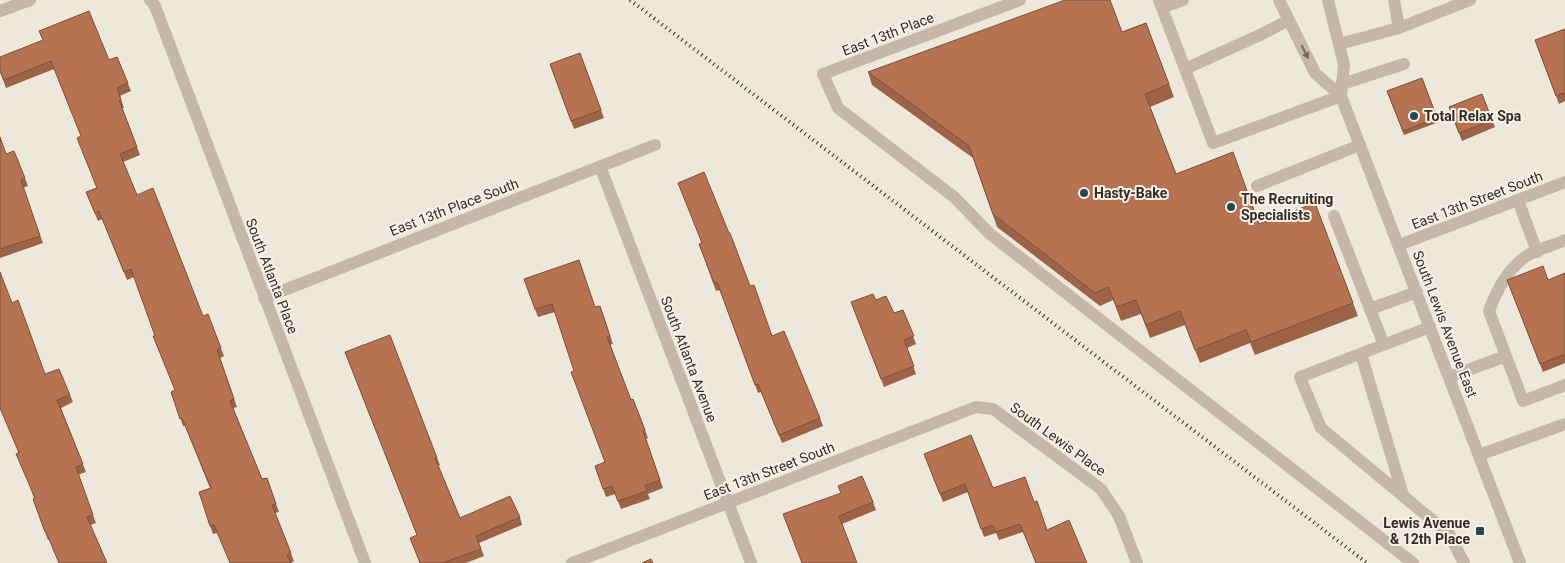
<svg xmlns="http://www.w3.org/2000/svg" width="1565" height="563" font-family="Roboto,sans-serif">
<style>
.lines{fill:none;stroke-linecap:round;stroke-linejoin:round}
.service{stroke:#c5b8a9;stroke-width:12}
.minor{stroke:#c5b8a9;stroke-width:12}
.tertiary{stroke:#c5b8a9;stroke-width:12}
.rail{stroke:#332c28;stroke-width:4;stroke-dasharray:1 4;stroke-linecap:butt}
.wall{fill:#9d6346}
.building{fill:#b67351;stroke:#7f5039}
.oneway{fill:#756b62}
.poi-dot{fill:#23484f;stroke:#f7f1e7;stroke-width:2}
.labels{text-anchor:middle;stroke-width:4;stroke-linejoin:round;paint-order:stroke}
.street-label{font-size:14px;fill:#332c28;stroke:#f7f1e7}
.poi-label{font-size:14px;font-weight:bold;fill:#332c28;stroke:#f7f1e7;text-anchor:start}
</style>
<rect width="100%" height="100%" fill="#eee7db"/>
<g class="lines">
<path class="service" d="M1159 0 1213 143 1341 96
M1394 0 1399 28
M1162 8 1183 0
M1339 44 1399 28 1470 0
M1185 69 1262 34 1289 20
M823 74 838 108 954 197 990 234 1413 563
M1342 84 1404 64
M1257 186 1360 145
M1518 200 1537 252
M1334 216 1384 345
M1565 240C1553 246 1536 249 1525 257 1507 270 1497 290 1489 311L1523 401 1565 385
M1370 309 1417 292
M1430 327 1300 377 1321 428 1449 534 1464 563
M1361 354 1403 495
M1449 377 1506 356
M1479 455 1565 424"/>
<path class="minor" d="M150 0 155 6 365 563
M0 11 30 0
M823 74 1020 0
M600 166 751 563
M264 298 655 145
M572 563 976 407 993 409 1101 489 1119 516 1137 563"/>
<path class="tertiary" d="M1279 0 1315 73 1341 96
M1328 0 1344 65 1341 96 1520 563
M1399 245 1565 182"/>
<path class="rail" d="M630 0 1367 563"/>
</g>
<path class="wall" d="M1146 23 1174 97 1150 107 1176 174 1259 224 1315 203 1358 316 1255 355 1250 343 1200 363 1185 325 1150 338 1141 314 1121 321 1113 300 1100 306 997 227 973 158 872 85 868 72 1122 32Z
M1565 29V101L1559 104 1535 40Z
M580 53 604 118 574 129 550 64Z
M0 57 109 60 117 57 131 91 120 96 124 108H122L140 155 123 162 137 195 203 316 208 314 224 356 220 358 237 407 233 408 262 479 267 478 279 512 275 513 294 561 291 563 217 533 213 534 210 526V488L185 426H183L171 392 175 390 134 277 127 280 102 219 98 221 89 200 86 192 97 188 81 136 54 69 6 88 0 72Z
M1422 78 1439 122 1404 135 1387 91Z
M1482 94 1495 127 1462 141 1449 107Z
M0 137 6 154 25 178 28 186 23 188 43 243 0 258Z
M699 244 750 286 772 336 820 418 823 426 782 443 761 392 758 393 720 290 716 291Z
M1565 273V363L1543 372 1507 280H1548Z
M524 279 595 307 600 306 613 344 610 345 631 400 633 399 648 438 646 439 663 488 648 494 650 499 621 509 615 494 606 497 595 466 605 462 555 312 538 317Z
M876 300 894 313 903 310 916 344 907 348 916 374 884 387 851 302Z
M12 303 45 374 70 395 73 402 61 408 86 472 78 475 96 523 48 540 33 499 34 498 18 453Z
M345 352 437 458 440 465 438 466 460 518 520 517 522 525 479 543 484 556 466 563H420L417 535Z
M927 462 993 488 1034 502 1047 530 1087 563 1023 532 999 540 996 533 984 537 968 492 943 502Z
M873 502 876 510 842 524 783 514Z"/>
<path class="building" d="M1065 0H1110L1122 32 1146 23 1169 84 1145 94 1176 174 1233 152 1259 224 1315 203 1353 303 1251 342 1246 330 1195 350 1180 311 1146 325 1136 300 1117 307 1108 287 1095 293 993 214 969 146 868 72Z
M89 11 109 60 117 57 128 83 117 88 121 100H119L137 147 120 154 137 195 153 188 203 316 208 314 221 348 217 350 234 399 230 401 262 479 267 478 276 504 272 505 291 553 287 555 291 563H230L214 525 210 526 199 492 211 488 182 418 180 419 171 392 175 390 153 336H155L131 269 124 272 99 211 95 213 86 192 97 188 77 138 81 136 51 61 4 80 0 71V57L43 40 39 31Z
M1565 29V97H1564L1563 93 1556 96 1535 40Z
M580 53 601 110 571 121 550 64Z
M1422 78 1437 118 1403 131 1387 91Z
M1482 94 1492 120 1459 133 1449 107Z
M0 137 6 154 14 151 25 178 21 180 40 236 0 249Z
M704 172 729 233H730L750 286 754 285 772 336 784 331 820 418 779 435 758 384 755 385 717 282 714 283 699 244 702 243 678 183Z
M579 260 595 307 600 306 610 336 607 337 631 400 633 399 645 430 643 431 660 480 645 486 647 491 618 501 612 486 603 489 595 466 605 462 571 372 574 371 552 304 535 309 524 279Z
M1543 266 1548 280 1565 273V354L1540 364 1507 280Z
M0 272 12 303 18 300 45 374 59 369 70 395 57 400 83 464 76 467 93 515 87 517 107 563H59L46 532H45L33 499 35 498 16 454 19 453 0 408Z
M873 294 876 300 886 296 894 313 903 310 914 336 904 340 914 366 881 379 851 302Z
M390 335 437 458H435L460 518 510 496 520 517 476 536 481 549 442 563H420L410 538 417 535 345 352Z
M971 435 993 488 1025 477 1034 502 1037 501 1047 530 1069 520 1087 563H1036L1020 524 996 532 993 525 981 529 965 484 940 494 924 454Z
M862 476 873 502 839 516 857 563H802L783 514 841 493 838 486Z
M651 559 653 563H642Z"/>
<defs><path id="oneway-solid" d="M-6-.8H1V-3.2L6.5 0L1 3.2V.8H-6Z" transform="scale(1.25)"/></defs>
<use class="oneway" href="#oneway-solid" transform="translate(1305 52) rotate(64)"/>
<g class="poi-dot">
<circle cx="1414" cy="116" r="5"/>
<circle cx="1084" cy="193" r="5"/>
<circle cx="1231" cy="207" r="5"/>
<rect x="1475" y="526" width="10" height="10" rx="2.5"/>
</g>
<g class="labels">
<g class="street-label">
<text transform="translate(888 34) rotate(-21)" y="5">East 13th Place</text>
<text transform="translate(1477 200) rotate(-21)" y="5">East 13th Street South</text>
<text transform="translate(454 207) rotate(-21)" y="5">East 13th Place South</text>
<text transform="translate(272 276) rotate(69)" y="5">South Atlanta Place</text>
<text transform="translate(1445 324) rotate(69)" y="5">South Lewis Avenue East</text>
<text transform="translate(689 359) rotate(69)" y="5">South Atlanta Avenue</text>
<text transform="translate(1058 439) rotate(36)" y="5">South Lewis Place</text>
<text transform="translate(769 471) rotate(-21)" y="5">East 13th Street South</text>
</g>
<g class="poi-label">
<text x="1424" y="121">Total Relax Spa</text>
<text x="1094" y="198">Hasty-Bake</text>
<text x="1241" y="204">The Recruiting<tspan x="1241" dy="16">Specialists</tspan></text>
<text x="1470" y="528" text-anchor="end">Lewis Avenue<tspan x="1470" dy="16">&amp; 12th Place</tspan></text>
</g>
</g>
</svg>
